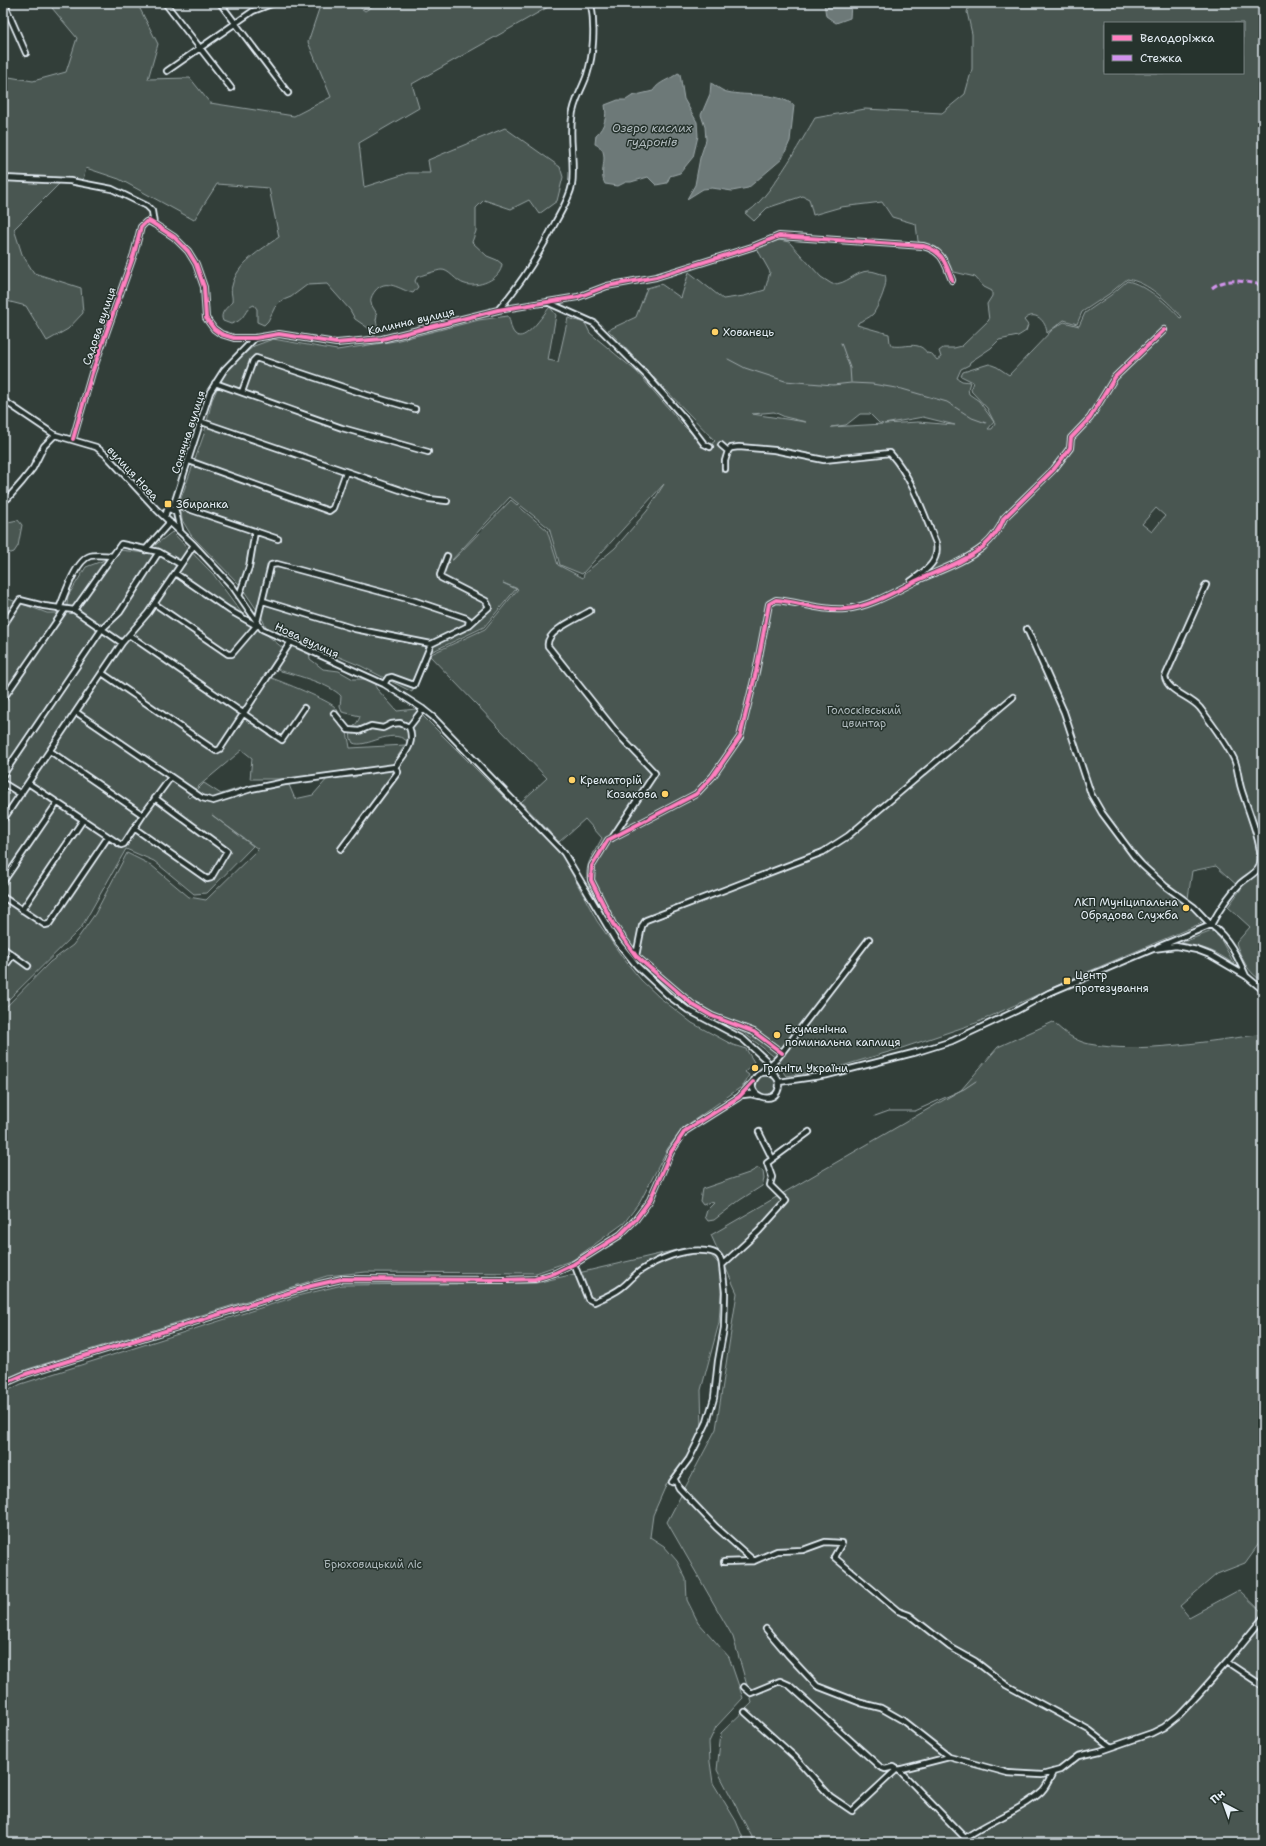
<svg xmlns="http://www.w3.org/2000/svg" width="1266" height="1846" font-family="'Shantell Sans',sans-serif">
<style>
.green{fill:#495651;stroke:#98a4a4;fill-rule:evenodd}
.water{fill:#6d7978;stroke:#9ea9ab}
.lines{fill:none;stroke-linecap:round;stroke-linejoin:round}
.stream{stroke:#9ea9ab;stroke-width:1}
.minor-casing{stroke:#e8f1f8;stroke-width:8}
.minor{stroke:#26332d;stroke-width:4.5}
.quiet{stroke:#d193ec;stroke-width:3;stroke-dasharray:6 3;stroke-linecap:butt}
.cycleway-casing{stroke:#26332d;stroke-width:6}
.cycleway{stroke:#ff80c0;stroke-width:4}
.poi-dot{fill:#ffd166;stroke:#26332d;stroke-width:1.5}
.labels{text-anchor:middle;stroke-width:3;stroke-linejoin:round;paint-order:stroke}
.street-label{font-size:11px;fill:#e8f1f8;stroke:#26332d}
.poi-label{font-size:11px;fill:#e8f1f8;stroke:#26332d;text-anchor:start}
.park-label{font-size:11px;fill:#b0bbbe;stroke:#26332d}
.water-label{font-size:12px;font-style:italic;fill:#b1bbbe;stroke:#26332d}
</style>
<rect width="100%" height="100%" fill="#323e39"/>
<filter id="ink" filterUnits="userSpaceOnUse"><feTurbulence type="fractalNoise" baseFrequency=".025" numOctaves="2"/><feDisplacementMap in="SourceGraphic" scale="8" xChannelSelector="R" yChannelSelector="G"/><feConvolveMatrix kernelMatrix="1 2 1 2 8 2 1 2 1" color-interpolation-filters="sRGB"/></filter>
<g filter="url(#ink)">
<path class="green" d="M53 3H137L158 44 148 79 190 78 210 103 294 116 331 97 308 42 321 3H354L365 11 378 3H550V6L412 84 419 108 359 143 364 187 408 173H430L428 160 505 128 560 167 563 177 557 201 539 214 529 200 511 209 484 200 476 208V231L472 242 487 256 497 260 502 264C501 280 477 288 465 284 456 282 449 269 441 270 438 270 420 276 417 277L415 281 418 287 413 293C400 290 386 277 375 291 372 295 370 299 371 303 372 307 376 311 377 315L376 320 378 328 376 331 371 330 355 319 350 310 327 284 307 285 291 297 281 301 275 307 268 321 264 325 257 322V309L254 305C244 308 246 321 231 324L223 321C219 313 227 308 232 302 233 296 230 292 232 286 237 263 261 250 279 237L269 188 217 184 194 220 119 179 86 168 83 180 61 182 14 229 22 254 34 273 81 288 83 313 68 329 47 341 26 306 3 300V76L33 81 66 72 77 38 52 8Z
M970 3H1263V981C1248 974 1241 957 1236 943L1250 927 1228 907 1241 889 1216 866 1192 871 1187 905 1204 922 1078 976 976 1023 902 1048 832 1069 786 1076 779 1066 781 1064 777 1059 744 1033 689 1008 662 986 638 963 591 892C581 867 591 859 602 838L585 819 559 842 521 802 547 778 429 655 485 629 518 589 503 583 516 589 484 627 429 653 412 692 361 666 266 627 261 616 240 585 191 535 182 520 180 501 204 434 212 400 226 369 254 346 273 339 337 350 395 341 479 320 508 316C511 321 510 329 515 334 525 344 543 314 550 307L556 315 548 360 558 362 568 318 585 323 590 333 637 372 682 424 706 448 715 441 608 330 636 317 647 288 661 284 681 298 689 272 723 299 744 296 765 290 770 272 756 247 775 239 789 242 821 277 832 284C847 285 855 271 869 271 874 271 880 274 885 275 889 283 878 307 873 314 869 318 864 320 859 322L857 325 889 334 890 343 892 346C905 348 919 340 927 353L932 354 937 360 941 357 939 351 943 348H954L962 346 989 320 987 304 992 296V291L984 287 975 277 950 271C941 257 931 251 918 241L916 224 892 217 882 202 841 207 813 215 809 199 803 196 767 208 754 221 745 213C765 206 803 138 815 118L865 109 942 113 965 94 972 69V34L967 12ZM1105 23H1243V73H1105ZM1127 279C1148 282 1168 302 1182 317L1180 318C1169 305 1145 284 1127 281L1111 295 1085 313 1079 326 1064 322 1053 329 1009 375 997 367 989 364 963 372 961 376 973 382 971 388 972 392 987 408 995 424 992 429H988L994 422 979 401 969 394 968 389 970 382 962 381 957 378 961 369 969 365 970 362 991 348 999 340 1018 336 1026 331 1028 325 1024 320C1035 309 1046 321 1047 333L1064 320 1077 324 1082 312 1109 294ZM774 412 785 417 806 422 752 414ZM860 414H870L879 423 883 424 831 427 846 425ZM923 417 955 425 918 422 884 424ZM664 484 647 511 615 548 584 574 583 578 558 565 547 530 511 500 453 560H452L510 497 549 528 560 565 582 574ZM1156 508 1165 516 1152 532 1142 524Z
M18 520 22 525 18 546 14 552 11 553 3 551V523Z
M172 532 213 574 244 616 284 649 269 677C280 681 331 701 336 708 344 720 348 734 350 748L405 745 396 759 408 744 407 741C390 727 367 749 353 743 345 729 358 726 360 716L342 712 340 707 341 696C330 684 296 675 281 671L278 669 279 663 289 647 294 646 309 652 310 659 323 669 339 671 353 679H369L376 683V688L397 711 416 709 562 855 597 921 623 958 641 980 659 997 692 1023 733 1045 746 1049 754 1062 745 1072 749 1075 744 1085 683 1128 668 1148 640 1202 624 1223 573 1260 536 1273 366 1272 327 1276 28 1369 3 1380V1010L50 962 73 945 95 914 127 853 151 865 189 897 206 900 258 849 212 815 253 846 207 893 194 894 154 861 126 849 81 928 3 1005V597L47 613H66L68 596 86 567 102 561 120 550 145 553ZM242 750 252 758 250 779H299L360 770 356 777 328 778 313 795 295 799 289 785 240 788 221 794 204 783 189 798 187 796Z
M1212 931 1220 938 1235 965C1216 951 1204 947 1181 943Z
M1053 1022C1063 1032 1075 1041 1089 1044 1140 1054 1206 1041 1258 1035L1263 1037V1538L1245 1563 1217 1574 1180 1606 1189 1617 1239 1590 1263 1613V1843H753L752 1837 717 1770 721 1733 752 1703 733 1637 667 1522 716 1429 737 1293 711 1235 961 1090 998 1047Z
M761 1073 773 1074 779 1085 773 1096 757 1094 753 1082Z
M758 1168 763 1171 764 1179 762 1186 740 1200 714 1220 708 1221 705 1217 707 1210 714 1203 710 1202 703 1205 700 1201 702 1189 749 1173Z
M689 1247 707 1251 720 1265 722 1279 719 1323 701 1390 702 1431 697 1443 679 1471 667 1483 653 1515 650 1537 664 1546 677 1561 686 1579 687 1600 698 1622 729 1657 743 1698 716 1727 709 1742 710 1762 713 1783 736 1821 745 1843H3V1393L21 1384 301 1295 342 1285 536 1283Z"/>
<path class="water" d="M824 3H841L842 7 851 5 850 18 836 23 826 16Z
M678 73 680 74 684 99 697 122 698 136 693 157 680 173 670 176 667 183 656 185 648 177 631 182H626L618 186 605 184C597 170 613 152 595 144L596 135C605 127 607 116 605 105L618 100H626L632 96 653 91C659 81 670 80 678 73Z
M711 83C716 86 722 91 727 92 749 97 773 91 794 105L790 141 782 159 748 188 732 191 712 188 703 189 687 199 695 185 700 158 706 140 705 127 701 115 710 94Z"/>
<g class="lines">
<path class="stream" d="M841 343 850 368 851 382
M728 359 745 368 785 381 833 385 851 383 872 384 902 389 947 402 972 418 986 423
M875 1116 889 1111H915L964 1089 976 1081"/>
<defs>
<path id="minor" d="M4 3 26 53
M165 3 231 88
M220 3 288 93
M167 71 253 11 274 3
M3 178 70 181 112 189 147 206 152 211 154 224
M547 302 594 323 647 376 685 419 704 444 710 447
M498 310C522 283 540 253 556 221 562 210 570 197 572 185 575 163 569 140 572 118 573 102 582 90 587 75 594 53 595 26 591 3
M215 383 342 428 428 452
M242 392 253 361 256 358 367 395 415 409
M3 400 55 435 96 447 106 455 157 510 194 545 233 587 262 629 384 684 423 709 433 717 564 853 615 939 637 966 670 997 688 1010 743 1039 766 1060 776 1077
M202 422 412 494 429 499 447 501
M73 439 92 373 134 254 141 227 146 222 149 221 154 224 174 237 188 251 196 264 204 287 206 318 214 329 221 334 234 338H255L279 334 336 343 382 339 498 310 578 297 607 286 656 277 752 247 779 236 923 246C943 251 945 263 952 280
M721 445 728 451
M189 461 329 511 333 508 346 472
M725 469V461L728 451 731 448 739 447 774 450 824 460 890 453C913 479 923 512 936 543 940 562 925 571 911 581
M3 501 8 498 22 482 33 468 44 446 55 435
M174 504 278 539
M165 517 167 510 170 509 175 512
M180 530 174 504 210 392 224 370 255 338
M145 550 170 522
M175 573 229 610 257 626
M239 596 249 567 255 531
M263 601 355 629 431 644
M155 604 228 654H232L256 626 271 565 277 564 415 601 466 618 469 620 468 626
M59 609C64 596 76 560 90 556 96 554 106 556 112 556
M74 610 121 544 159 552 180 564
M590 611C579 618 545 631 548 646L618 734 655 773 612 838
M3 626 20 600 44 606 74 610 122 643
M1027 629 1064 712 1091 794 1102 813 1134 856 1142 865 1165 886 1194 907 1211 925C1219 910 1227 897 1239 885 1244 879 1256 874 1259 867 1266 850 1246 806 1241 788 1238 778 1238 768 1234 759 1225 741 1212 724 1200 708 1190 696 1168 692 1165 677L1206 585
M129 635 282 740 304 708
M102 673 216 751 220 749 290 643
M384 684 388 678 392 677 414 685 431 644 468 626 489 607 486 601 441 578 440 575 447 556
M3 699 65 609
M76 712 202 798 213 801 251 789 285 782 395 767
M334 713 348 730 359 731 371 726 383 728 391 724 400 723 409 727
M50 751 143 815 171 777
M3 775 102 629 120 612 159 552
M3 783 21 794
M28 783 121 845 124 844 143 815
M3 820 122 643 148 613 194 545
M134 828 207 879 211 878 227 851 155 798
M341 849 398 772 395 767C404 754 416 744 409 727L423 709
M3 882 57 803
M3 897 45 925 49 924 108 837
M22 910 83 820
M1158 947 1211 925C1229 938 1237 956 1246 976
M3 948 28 966
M636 956 642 926 646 920 823 852 848 836 1013 697
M3 969 13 955
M782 1053 754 1032 712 1016 693 1005 636 956 613 924 591 880 592 866 608 840 696 794 713 776 740 737 756 672 769 604 776 600C799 602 821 611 845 609 870 607 896 591 918 580 940 570 964 562 983 547 992 539 1000 529 1004 518L1054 469 1070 448 1071 438 1090 418 1115 377 1164 330
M761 1073C769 1071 779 1075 779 1085 778 1109 740 1095 757 1076L777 1059 869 939
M779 1082 827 1075 917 1052 952 1041 1016 1011 1049 993 1153 949 1176 946 1197 950 1210 955 1246 976 1263 990
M743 1095 751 1094 759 1096
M759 1132 772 1158
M574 1264 588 1299 594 1302C603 1298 613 1294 621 1288 628 1283 633 1276 640 1271 658 1259 684 1248 706 1251 716 1252 721 1255 722 1265
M3 1384 26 1374 311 1286 342 1279 503 1280 535 1279 555 1273 574 1264 620 1235 636 1219 650 1200 671 1152 685 1131 739 1097 753 1082
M675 1480 679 1488 716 1527 754 1561
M672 1482 689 1459 697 1443 707 1422 714 1398 718 1361 724 1328 725 1292 722 1265 759 1231 786 1201 770 1185 772 1177 767 1163 809 1132
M724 1562 754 1561 777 1551 803 1550 825 1542 842 1543 834 1557 898 1611 909 1615 950 1647 975 1661 1006 1685 1089 1730 1111 1747
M766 1629 788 1655 817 1686 861 1703 881 1708 902 1720 949 1757 1008 1773 1042 1775 1060 1770 1078 1756 1100 1751 1152 1733 1164 1727 1179 1715 1197 1696 1227 1662 1263 1618
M1227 1662 1263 1686
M744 1687 751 1693 780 1681 789 1685 880 1767 885 1769 894 1767 901 1772 965 1838C989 1821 1021 1811 1042 1791 1047 1786 1050 1778 1053 1772
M745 1712 795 1757 830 1796 852 1811 897 1769
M898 1770 949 1757
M965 1838 968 1843"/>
</defs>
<use href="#minor" class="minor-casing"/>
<use href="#minor" class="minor"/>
<path class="quiet" d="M1212 288C1227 276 1245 282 1263 285"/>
<defs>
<path id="cycleway" d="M73 439 92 373 134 254 141 227 146 222 149 221 154 224 174 237 188 251 196 264 204 287 206 318 214 329 221 334 234 338H255L279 334 336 343 382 339 498 310 578 297 607 286 656 277 752 247 779 236 923 246C943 251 945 263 952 280
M782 1053 754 1032 712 1016 693 1005 636 956 613 924 591 880 592 866 608 840 696 794 713 776 740 737 756 672 769 604 776 600C799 602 821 611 845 609 870 607 896 591 918 580 940 570 964 562 983 547 992 539 1000 529 1004 518L1054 469 1070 448 1071 438 1090 418 1115 377 1164 330
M3 1384 26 1374 311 1286 342 1279 503 1280 535 1279 555 1273 574 1264 620 1235 636 1219 650 1200 671 1152 685 1131 739 1097 753 1082"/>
</defs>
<use href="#cycleway" class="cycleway-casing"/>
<use href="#cycleway" class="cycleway"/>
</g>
</g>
<g class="poi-dot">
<circle cx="715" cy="332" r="4"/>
<rect x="164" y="500" width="8" height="8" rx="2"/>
<circle cx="572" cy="780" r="4"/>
<circle cx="665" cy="794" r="4"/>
<circle cx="1186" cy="908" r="4"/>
<rect x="1063" y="977" width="8" height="8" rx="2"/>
<circle cx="777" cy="1035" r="4"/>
<circle cx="755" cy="1068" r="4"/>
</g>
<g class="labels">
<g class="street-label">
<text transform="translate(411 321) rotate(-13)" y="4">Калинна вулиця</text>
<text transform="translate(99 326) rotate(-71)" y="4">Садова вулиця</text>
<text transform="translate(188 432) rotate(-72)" y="4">Сонячна вулиця</text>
<text transform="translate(133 473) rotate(47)" y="4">вулиця Нова</text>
<text transform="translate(307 640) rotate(25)" y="4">Нова вулиця</text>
</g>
<g class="poi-label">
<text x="723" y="336">Хованець</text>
<text x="176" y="508">Збиранка</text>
<text x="580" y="784">Крематорій</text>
<text x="657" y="798" text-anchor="end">Козакова</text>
<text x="1178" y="906" text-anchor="end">ЛКП Муніципальна<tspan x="1178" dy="13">Обрядова Служба</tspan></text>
<text x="1075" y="979">Центр<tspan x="1075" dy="13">протезування</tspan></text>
<text x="785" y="1033">Екуменічна<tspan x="785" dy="13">поминальна каплиця</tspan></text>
<text x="763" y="1072">Граніти України</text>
</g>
<g class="park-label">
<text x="864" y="714">Голосківський<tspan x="864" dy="13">цвинтар</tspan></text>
<text x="373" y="1568">Брюховицький ліс</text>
</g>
<g class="water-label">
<text x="652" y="132">Озеро кислих<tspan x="652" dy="14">гудронів</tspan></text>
</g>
</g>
<rect width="1266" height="1846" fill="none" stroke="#26332d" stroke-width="16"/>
<rect x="8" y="8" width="1250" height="1830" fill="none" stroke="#e8f1f8" stroke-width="1.5" filter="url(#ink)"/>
<rect x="1104" y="22" width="140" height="52" fill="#26332d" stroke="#747f7e"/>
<rect x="1112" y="35" width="20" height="6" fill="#ff80c0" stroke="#747f7e"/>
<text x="1140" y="42" font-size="12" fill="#e8f1f8">Велодоріжка</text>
<rect x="1112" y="55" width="20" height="6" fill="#d193ec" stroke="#747f7e"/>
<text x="1140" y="62" font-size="12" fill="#e8f1f8">Стежка</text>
<g transform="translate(1224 1804) rotate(319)" stroke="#26332d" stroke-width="3" paint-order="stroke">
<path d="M0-3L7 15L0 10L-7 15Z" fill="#e8f1f8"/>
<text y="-6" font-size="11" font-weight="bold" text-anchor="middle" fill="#e8f1f8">Пн</text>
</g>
</svg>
